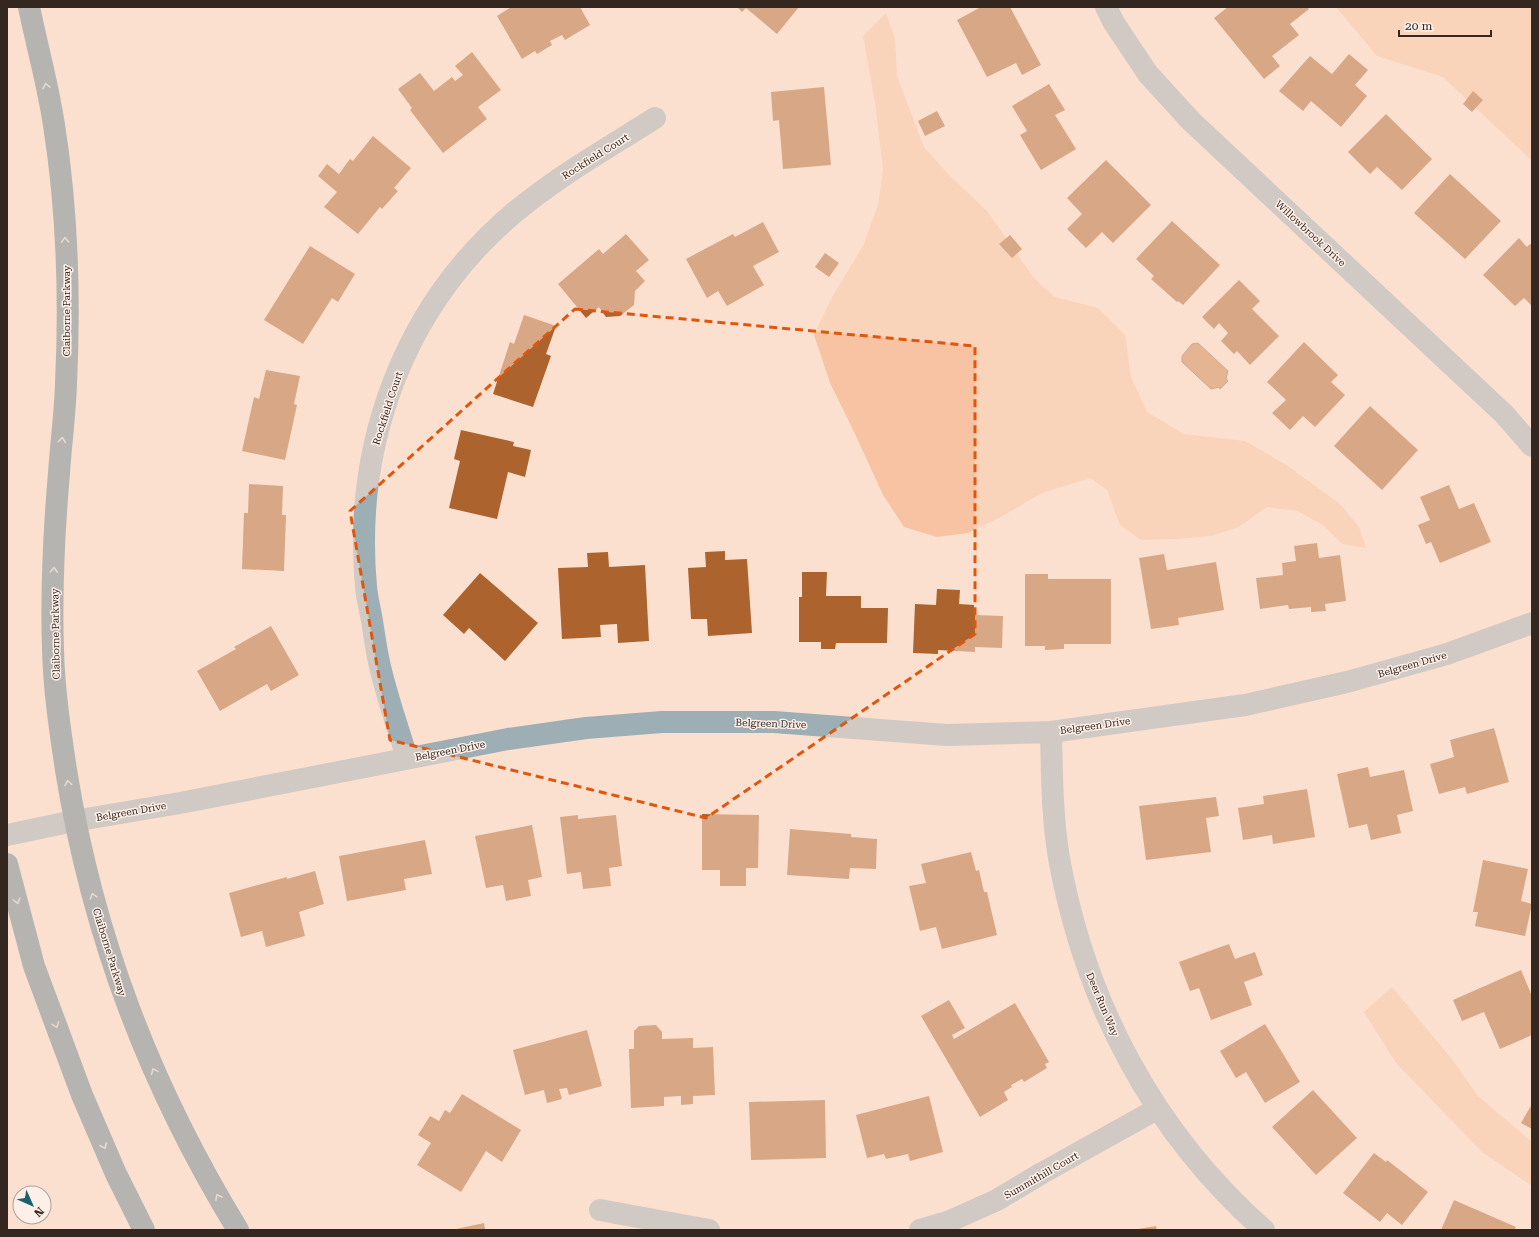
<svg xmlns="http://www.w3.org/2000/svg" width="1539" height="1237" font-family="'Roboto Serif',serif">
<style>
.green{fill:#f8c3a2}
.water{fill:#cb7f4b;stroke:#9d653e}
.building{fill:#ac632d}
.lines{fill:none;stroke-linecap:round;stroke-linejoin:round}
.minor{stroke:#9daeb4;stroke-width:22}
.major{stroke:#5f7f89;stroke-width:22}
.oneway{stroke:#cececc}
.marked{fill:none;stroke:#df560d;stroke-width:3;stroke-dasharray:8 5;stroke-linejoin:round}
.labels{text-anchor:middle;stroke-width:3;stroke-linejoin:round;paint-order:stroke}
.street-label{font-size:10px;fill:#33271f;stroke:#fef0e8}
</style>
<rect width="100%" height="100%" fill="#fbe0d0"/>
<path class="green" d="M1336 7H1532V161L1443 77 1377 56Z
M886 13 895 39 897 76 924 147 950 176 987 211 1034 278 1055 297 1098 308 1125 335 1131 377 1147 412 1184 434 1245 441 1285 464 1340 504 1359 527 1366 548 1342 544 1323 525 1297 511 1267 507 1239 527 1211 536 1178 539 1141 540 1120 525 1107 490 1090 478 1042 493 1001 517 968 533 937 537 904 527 883 495 856 436 830 383 814 335 831 299 863 246 878 205 883 170 875 102 863 36Z
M1392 987 1451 1058 1478 1096 1532 1142V1186L1482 1152 1396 1063 1364 1012Z"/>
<path class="water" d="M1198 343 1228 371 1226 379 1228 381 1220 389 1219 387 1211 389 1182 362V356L1192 344Z"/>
<path class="building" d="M511 7H580L590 25 565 40 562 35 550 41 552 45 537 54 535 51 522 59 497 16Z
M737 7H799L777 34 746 8 742 12Z
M981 7H1010L1041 65 1022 75 1016 63 987 77 957 20Z
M1228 7H1307L1309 9 1290 24 1299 35 1272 56 1280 66 1264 79 1214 18Z
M472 52 501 90 478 107 487 119 443 153 410 110 412 108 398 89 420 73 434 91 452 77 455 81 463 75 455 66Z
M1349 54 1368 70 1355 85 1367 96 1341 127 1311 101 1303 111 1279 91 1310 56 1332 74Z
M1049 84 1065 110 1055 115 1076 149 1041 170 1020 135 1027 131 1012 106Z
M824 87 831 165 783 169 779 120 773 121 771 92Z
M1473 91 1483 100 1472 112 1463 104Z
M937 111 945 126 925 136 918 121Z
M1386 114 1432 159 1402 190 1377 167 1370 174 1348 152Z
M373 136 411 168 394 188 398 191 382 209 380 207 358 234 324 207 337 192 318 176 327 164 339 174 350 159 353 161Z
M1106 160 1151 205 1113 243 1102 232 1086 248 1067 229 1082 214 1067 198Z
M1450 174 1501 221 1465 259 1414 213Z
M1172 221 1220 265 1183 305 1178 301 1177 302 1151 279 1154 276 1136 259Z
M763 222 779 252 753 266 764 285 727 306 718 291 707 298 686 259 733 234 735 237Z
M626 234 649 260 636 271 645 281 635 291 634 305 620 316 606 317 599 307 586 318 558 284 599 249 603 254Z
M1010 235 1022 249 1012 258 999 244Z
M1519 238 1527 247 1530 244 1532 246V306L1524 298 1515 306 1483 275Z
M310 246 355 274 338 302 332 298 303 344 264 320Z
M825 253 839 263 829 277 815 267Z
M1239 280 1260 301 1252 309 1279 336 1250 365 1237 351 1234 354 1221 341 1228 333 1219 323 1214 329 1202 317Z
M524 315 556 326 546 354 551 356 533 407 493 394 510 342 514 344Z
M1304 342 1338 375 1331 382 1345 395 1315 427 1303 416 1290 430 1272 413 1286 400 1267 382Z
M266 370 300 376 294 404 297 405 285 460 242 451 254 397 259 399Z
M1370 406 1418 450 1382 490 1334 446Z
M461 430 514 442 513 446 531 450 525 477 508 472 497 519 449 508 460 461 454 459Z
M249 484 283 486 282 515H286L284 571 242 569 244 513H248Z
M1449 485 1459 509 1474 503 1491 542 1440 563 1431 542 1426 544 1418 525 1430 520 1420 497Z
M1317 543 1319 558 1340 555 1346 601 1325 604 1326 611 1311 612V607L1289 609 1288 605 1260 609 1256 578 1283 575 1282 563 1296 561 1294 546Z
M725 551V560L747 559 752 633 708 636 707 619H691L688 568 706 567 705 552Z
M608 552 609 567 645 565 649 641 618 643 617 624 600 625 601 637 562 639 558 568 588 567 587 553Z
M1164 554 1167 570 1216 562 1224 610 1178 618 1179 625 1151 629 1139 558Z
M802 572H827L826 596H861V608H888L887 643H836L835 649H821V642H799V597H802Z
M480 573 538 623 505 661 469 628 464 634 443 615Z
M1025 574H1048V579H1111V644H1064V649L1045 650V646H1025Z
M937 589 960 590 959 604 974 605V615L1003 616 1002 648 975 647V652L938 650V654L913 653 915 604 936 605Z
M271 626 299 675 271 691 267 684 220 711 197 671 236 649 234 647Z
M1494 728 1509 782 1467 794 1465 787 1439 794 1430 764 1454 757 1450 740Z
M1368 767 1370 777 1404 770 1413 811 1397 815 1401 833 1371 840 1367 824 1349 828 1337 774Z
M1307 789 1315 837 1273 844 1272 835 1243 840 1238 808 1264 804 1263 796Z
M1216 797 1219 816 1206 818 1211 852 1146 860 1139 806Z
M702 814 759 815 758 868H746V886H720V870H702Z
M578 815V819L616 815 622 866 609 868 611 886 583 889 581 872 567 874 560 817Z
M532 825 542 877 528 880 531 896 506 901 503 885 486 888 475 836Z
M790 829 851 834V837L877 839 876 869 850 868 849 879 787 875Z
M425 840 432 874 404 879 406 890 347 901 339 856Z
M971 852 976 871 979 870 984 892H987L997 935 942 949 936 927 920 931 909 886 926 883 921 864Z
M1483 860 1528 869 1521 901 1532 904 1525 936 1475 926 1478 912H1473Z
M315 871 324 904 299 912 305 936 266 947 262 931 241 937 229 893 287 877V879Z
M1229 944 1235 959 1255 952 1263 975 1244 982 1252 1005 1211 1020 1199 988 1190 991 1179 962Z
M1521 970 1532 996V1035L1500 1049 1484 1012 1462 1021 1453 1000Z
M949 1000 965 1028 952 1035 954 1039 1015 1003 1049 1062 1045 1064 1047 1068 1024 1082 1022 1079 1011 1085 1012 1087 1004 1092 1008 1100 980 1117 921 1016Z
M1265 1024 1300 1082 1265 1103 1246 1072 1236 1078 1220 1051Z
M656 1025 662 1032V1039L693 1038V1048L713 1047 715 1095 693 1096V1104L681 1105V1096L664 1097V1106L631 1108 629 1049H634V1031L639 1026Z
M587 1030 602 1086 569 1095 567 1088 559 1089 562 1099 547 1103 544 1090 525 1095 513 1050Z
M1313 1090 1357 1138 1316 1175 1272 1127Z
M462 1094 521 1130 502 1162 486 1151 461 1192 417 1165 431 1143 418 1135 430 1116 439 1121 445 1110 450 1113Z
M929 1096 943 1152 910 1161 908 1154 886 1159 884 1154 867 1158 856 1115Z
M825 1100 826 1158 751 1160 749 1102Z
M1532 1104V1129L1521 1123Z
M1374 1153 1386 1162 1387 1160 1428 1192 1402 1225 1387 1213 1380 1222 1343 1193Z
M1454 1200 1516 1227 1514 1230H1441Z
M484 1223 485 1230H456V1229Z
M1156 1226 1157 1230H1139L1138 1229Z"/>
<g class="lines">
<path class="minor" d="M1106 7 1114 23 1148 74 1191 121 1504 414 1532 446
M1051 732C1052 774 1052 817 1059 858 1085 1003 1154 1133 1264 1230
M407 758C398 727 386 695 379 662 376 649 374 634 372 621 370 609 367 598 366 587 353 444 404 305 515 212 558 176 608 148 655 118
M7 835 74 821 180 803 508 739 586 728 662 722H774L947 735 1051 732 1245 705 1347 682 1447 654 1532 623
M600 1210 709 1230
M920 1230 950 1221 997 1200 1042 1173 1157 1109"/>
<path class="major" d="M29 7C37 46 48 85 54 125 67 208 70 300 66 384 65 414 61 443 59 473 54 531 51 591 53 650 54 690 60 730 66 770 93 937 150 1086 238 1230
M7 864 34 966 82 1095 116 1174 144 1230"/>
</g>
<defs><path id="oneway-chevron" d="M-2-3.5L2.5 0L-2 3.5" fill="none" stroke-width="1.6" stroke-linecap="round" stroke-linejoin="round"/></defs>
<g class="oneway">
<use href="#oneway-chevron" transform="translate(46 86) rotate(-102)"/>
<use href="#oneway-chevron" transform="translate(65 240) rotate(-92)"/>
<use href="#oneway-chevron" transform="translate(62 440) rotate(-85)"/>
<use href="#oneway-chevron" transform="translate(54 570) rotate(-87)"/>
<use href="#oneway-chevron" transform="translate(68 783) rotate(-99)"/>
<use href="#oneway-chevron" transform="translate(93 896) rotate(-106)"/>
<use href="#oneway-chevron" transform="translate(17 901) rotate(75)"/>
<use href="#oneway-chevron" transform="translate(56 1025) rotate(70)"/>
<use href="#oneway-chevron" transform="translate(154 1071) rotate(-114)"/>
<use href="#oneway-chevron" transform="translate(104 1146) rotate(67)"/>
<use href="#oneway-chevron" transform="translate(218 1197) rotate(-119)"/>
</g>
<path d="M0 0H1539V1237H0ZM575 309 975 346V634L706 818 390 740 350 511Z" fill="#fbe0d0" fill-opacity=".55" fill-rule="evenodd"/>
<path class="marked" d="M575 309 975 346V634L706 818 390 740 350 511Z"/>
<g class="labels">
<g class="street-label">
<text transform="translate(595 156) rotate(-32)" y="4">Rockfield Court</text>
<text transform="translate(1311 233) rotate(43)" y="4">Willowbrook Drive</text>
<text transform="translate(66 311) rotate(-90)" y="4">Claiborne Parkway</text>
<text transform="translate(387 408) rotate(-72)" y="4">Rockfield Court</text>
<text transform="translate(55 634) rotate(-91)" y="4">Claiborne Parkway</text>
<text transform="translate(1412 664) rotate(-16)" y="4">Belgreen Drive</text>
<text transform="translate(771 723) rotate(2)" y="4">Belgreen Drive</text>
<text transform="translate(1095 725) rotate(-8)" y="4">Belgreen Drive</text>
<text transform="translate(450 750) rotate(-11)" y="4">Belgreen Drive</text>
<text transform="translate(131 811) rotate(-10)" y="4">Belgreen Drive</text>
<text transform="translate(110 952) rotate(73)" y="4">Claiborne Parkway</text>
<text transform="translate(1103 1004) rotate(67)" y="4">Deer Run Way</text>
<text transform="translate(1041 1175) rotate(-30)" y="4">Summithill Court</text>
</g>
</g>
<rect width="1539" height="1237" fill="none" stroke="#33271f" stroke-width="16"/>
<g transform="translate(32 1205) rotate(135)"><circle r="19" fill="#fef0e8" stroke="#ada098"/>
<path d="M0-3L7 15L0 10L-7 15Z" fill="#1c6172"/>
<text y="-6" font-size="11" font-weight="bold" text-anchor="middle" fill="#33271f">N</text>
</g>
<path d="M1399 30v6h92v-6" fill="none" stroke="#33271f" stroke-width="2"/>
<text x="1405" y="30" font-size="12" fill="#33271f" stroke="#fef0e8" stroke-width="3" paint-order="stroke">20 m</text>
</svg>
